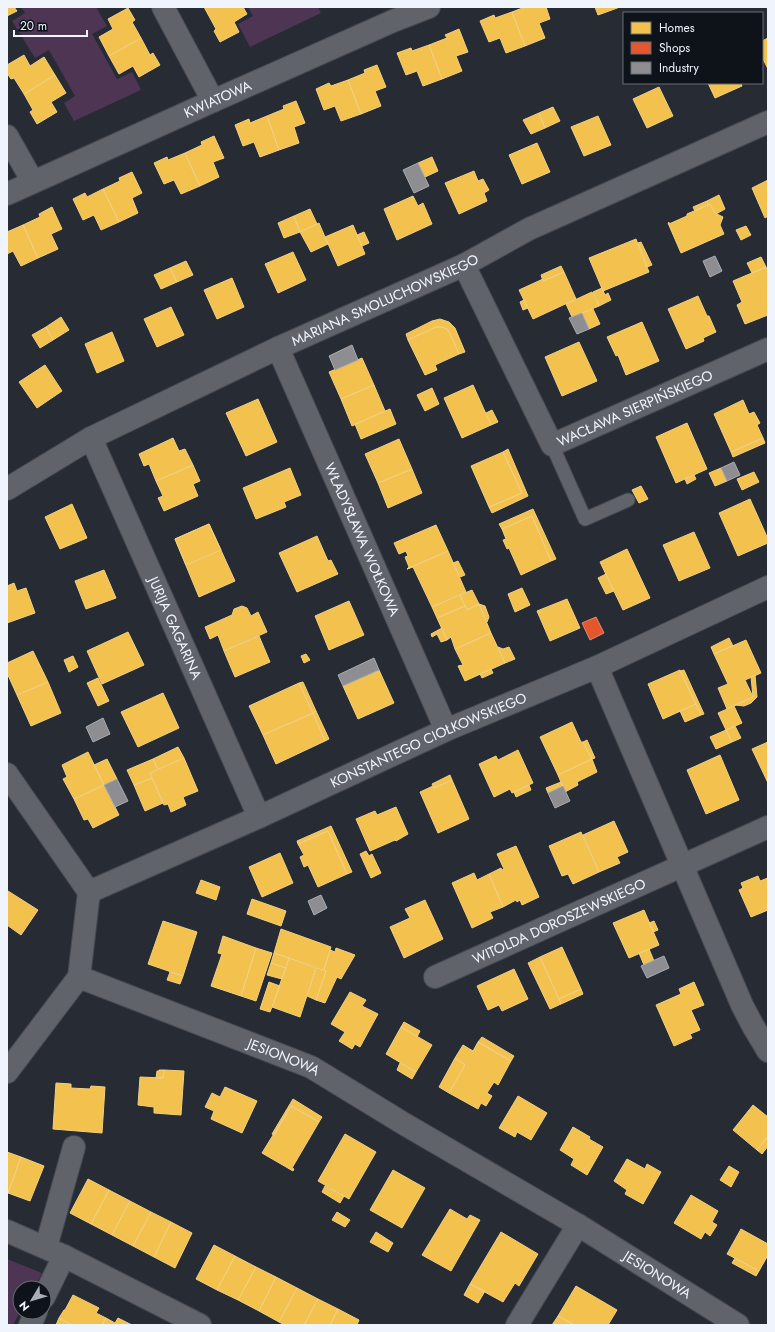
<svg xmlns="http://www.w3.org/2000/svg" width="775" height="1332" font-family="Jost,sans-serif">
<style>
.green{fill:#4d3553}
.homes{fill:#f2c14e;stroke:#f1d082}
.shops{fill:#e4572e;stroke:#e7866c}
.industry{fill:#8d8d92;stroke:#aaacb2}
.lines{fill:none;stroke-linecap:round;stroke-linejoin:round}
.lane-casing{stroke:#454950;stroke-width:15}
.street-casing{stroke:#454950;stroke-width:24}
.lane{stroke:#60636a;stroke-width:13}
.street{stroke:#60636a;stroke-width:22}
.labels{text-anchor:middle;stroke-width:4;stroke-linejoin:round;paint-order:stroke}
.street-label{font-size:14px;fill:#eff4fd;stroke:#0e1219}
</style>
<rect width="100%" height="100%" fill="#262b34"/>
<path class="green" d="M21 7H96L107 26 92 34 117 79 132 72 141 90 74 121 64 103 75 96 49 50 35 58 12 21 25 13Z
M248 7H318L321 13 250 47 238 24 253 16Z
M7 1259 42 1273 34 1288H20V1312L13 1325H7Z"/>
<path class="homes" d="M7 7H14L17 11 7 16Z
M204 7H243L247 14 234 22 239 32 220 42 214 31 216 29Z
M525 7H546L550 19 539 23 545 38 525 46 512 12Z
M595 7H620L598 15Z
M128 8 135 20 132 22 141 38 109 56 99 37 113 29 108 19Z
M512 12 525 46 506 53 500 38 489 42 480 21 494 15 495 18Z
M459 29 468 52 456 56 462 71 442 79 429 45 447 38 445 35Z
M141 38 150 55 153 53 160 65 139 77 133 66 119 74 109 56Z
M768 38V69L762 57V41Z
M429 45 442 79 423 86 417 71 406 75 397 53 411 48 412 51Z
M24 55 30 66 44 57 55 75 24 94 14 78 11 79 7 73V65Z
M377 65 386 87 375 91 381 106 361 114 348 80 365 73 364 70Z
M55 75 66 93 51 102 57 112 37 124 30 112 33 110 24 94Z
M348 80 361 114 341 121 335 106 324 110 316 89 329 83 331 86Z
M708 83H741L742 86 715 98Z
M659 87 673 116 647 128 633 99Z
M296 101 305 123 294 127 299 143 279 150 267 116 284 109 283 106Z
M553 107 560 121 545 128 539 113Z
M539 113 545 128 531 134 523 120Z
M267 116 279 150 260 157 254 142 243 146 235 125 249 119 250 123Z
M598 116 611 145 584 156 571 127Z
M214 136 224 158 213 162 219 177 200 186 185 153 202 145 201 142Z
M537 143 550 172 522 184 509 155Z
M185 153 200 186 181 194 174 180 164 184 154 163 167 157 168 160Z
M432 157 438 171 425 177 418 163Z
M474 171 478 181 483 179 489 190 484 193 487 201 459 214 445 183Z
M132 172 142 193 132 198 138 213 119 222 103 189 120 181 119 178Z
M768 180V216L765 218 752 188Z
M103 189 119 222 101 230 94 215 83 220 73 199 85 193 87 197Z
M719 195 725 209 716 214 715 213 710 204 708 205 707 201Z
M413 196 418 206 423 203 432 224 397 240 384 209Z
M707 201 708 205 695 211 693 207Z
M710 204 715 213 723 217 720 225 724 234 681 253 668 223 669 222V224L687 216V214Z
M52 207 62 229 51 234 58 249 38 258 23 225 40 217 39 214Z
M310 209 317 224 300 232 294 216Z
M294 216 300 232 284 238 278 223Z
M319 223 328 244 311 252 300 232Z
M23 225 38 258 21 266 13 251 7 254V232Z
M353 225 365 254 338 266 325 237Z
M746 226 751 235 741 240 736 230Z
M364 232 369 243 362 246 357 235Z
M636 239 649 272 603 291 589 258Z
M641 242 652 265 647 267 638 243Z
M293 252 306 280 278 293 265 264Z
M761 257 766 267 752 273 747 263Z
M186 261 193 275 177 282 170 268Z
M561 266 564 272 543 281 541 275Z
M766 267 768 272V315L745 324 737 305 742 302 733 281Z
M170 268 177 282 161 289 154 275Z
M564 272 576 299 533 319 519 290 543 279V281Z
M232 278 244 307 217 319 204 290Z
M602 288 605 295 608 293 611 300 599 306 593 292Z
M592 292 599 306 572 317 566 304Z
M698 296 707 316H709L716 332 703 338 704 341 686 349 668 309Z
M524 300 528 308 523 310 520 302Z
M171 307 184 335 157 347 144 319Z
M593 309 600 324 589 329 582 313Z
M61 317 69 330 53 340 46 327Z
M440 319 449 322 455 328 465 352 459 354 450 334 447 329 442 327H436L408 340 406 334 432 321Z
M642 322 659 361 626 375 618 355 616 356 607 337Z
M46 327 53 340 40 348 32 335Z
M436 327H442L447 329 450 334 459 354 435 365 437 370 425 375 408 340Z
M112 332 124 361 97 373 85 344Z
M579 342 597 381 562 396 545 357Z
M362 358 374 385 341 399 329 372Z
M45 365 62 391 37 408 19 382Z
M374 385 385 411 352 426 341 399Z
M473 385 491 425 462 438 444 398Z
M432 388 439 404 425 411 417 395Z
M258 399 277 442 246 456 226 413Z
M743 400 749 414 754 412 760 423 757 425 763 438 731 452 714 414Z
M390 409 396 424 361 439 355 424Z
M492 410 498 422 491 425 486 413Z
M687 423 707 469 676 483 656 437Z
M173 438 179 451 185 449 193 465 156 481 149 464 144 466 139 454Z
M763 438 765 443 733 457 731 452Z
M399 439 412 469 378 483 365 454Z
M508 449 528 496 492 513 489 507 522 493 503 452Z
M503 452 522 493 489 507 471 466Z
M193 465 200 481 193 484 198 496 164 511 158 498 163 496 156 481Z
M290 468 301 495 284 502 286 507 256 519 243 488Z
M721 468 727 481 715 486 709 473Z
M412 469 422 493 388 508 378 483Z
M754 472 759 482 742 490 737 479Z
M694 475 696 479 687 484 685 479Z
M641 486 648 499 639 503 632 490Z
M750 499 768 539V543L738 556 719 513Z
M72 504 87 538 60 549 45 517Z
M533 509 556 559 551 561 532 516 502 529 499 524Z
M532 516 551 561 521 575 509 548 507 549 503 540 506 539 502 529Z
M209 524 235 581 199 597 175 539Z
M209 524 221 550 186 565 175 539Z
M436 525 448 551 407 569 409 567 405 557 408 556 406 551 399 554 394 543Z
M694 532 710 568 679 581 663 545Z
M317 536 328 561 331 560 338 574 297 592 279 553Z
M627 549 650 598 623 610 600 562Z
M448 551 466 592 432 607 413 567 407 569Z
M458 561 465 575 460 577 453 563Z
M104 570 116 598 86 609 75 581Z
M606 574 614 591 606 594 598 578Z
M14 583 17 591 26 588 35 613 7 623V586Z
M522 588 530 605 515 612 508 594Z
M472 590 479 604 467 610 460 595Z
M460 595 465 606 437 618 432 607Z
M567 599 580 628 550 641 537 611Z
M349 601 364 635 329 650 315 616Z
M479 604 491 633 455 649 451 637 447 640 437 618 465 606 467 610Z
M479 604 485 606 489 617 487 622Z
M242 606 247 608 251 616 258 612 267 632 224 651 218 635 210 639 205 627 232 615 234 609Z
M442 628 447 640 441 642 437 634 432 637 431 634Z
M128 632 144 665 102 684 87 651Z
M491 633 505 663 465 681 458 666 463 665 455 649Z
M259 636 270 662 235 677 224 651Z
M729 638 733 646 714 654 711 647Z
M746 640 761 673 745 680 753 697 727 709 718 688 728 684 714 654Z
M498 647 503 649 509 647 515 659 505 663Z
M33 651 48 682 17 695 7 673V663Z
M306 654 310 660 304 663 301 656Z
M73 656 78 667 69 672 64 660Z
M491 669 493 673 482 678 480 674Z
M379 670 394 703 358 719 343 686Z
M680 670 696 704 663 719 648 684Z
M684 670 704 714 701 715 680 671Z
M755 675 757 697 751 703 744 706 735 705 753 697 751 677Z
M98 678 109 701 98 706 87 683Z
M48 682 61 713 31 726 17 695Z
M303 682 316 711 313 713 299 683Z
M299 683 313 713 263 735 249 706Z
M163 693 179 728 138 747 121 712Z
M696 704 701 715 685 722 680 711Z
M734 706 742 723 726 730 718 713Z
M316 711 329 739 325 741 313 713Z
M313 713 325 741 276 764 263 735Z
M572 722 581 742H583L592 759 558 775 540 737Z
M735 726 741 738 732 742 726 730Z
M726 730 732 742 716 749 710 737Z
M587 740 595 758 592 759 583 742Z
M768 742V783L752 749Z
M178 747 184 758 158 769 153 759Z
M518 750 533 783 512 793 510 789 494 797 479 764 496 756 498 760Z
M88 752 104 785 74 799 63 779 67 777 62 765Z
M720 755 739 800 706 814 687 770Z
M184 758 198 791 183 797 186 805 171 812 168 804 164 805 150 773Z
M107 759 117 779 104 785 94 765Z
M153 759 158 769 150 773 152 778 134 785 127 770Z
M592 759 597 772 577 782 578 785 565 792 558 775Z
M450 775 452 780 434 788 432 784Z
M152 778 163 803 145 811 134 785Z
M452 780 469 819 438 833 420 792 433 786 434 788Z
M561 782 563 786 548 793 546 788Z
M104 785 119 815 93 828 88 819 84 820 74 799Z
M529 785 531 790 516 797 514 792Z
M396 807 408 834 396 841 395 840 370 851 356 819 375 811 377 815Z
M614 821 628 852 617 857 620 863 599 872 583 835Z
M331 826 352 872 347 874 328 831 298 844 297 841Z
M328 831 347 874 318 887 308 865 304 867 300 857 304 855 298 844Z
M581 832 599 872 573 884 568 874 562 876 549 846Z
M516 846 539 897 522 905 520 900 517 902 516 900 503 907 489 874 501 868 502 870 504 869 497 854Z
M366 851 369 856 372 854 381 873 371 878 360 854Z
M280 853 293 883 262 897 249 867Z
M474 873 477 880 489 874 503 907 490 912 493 918 472 928 452 883Z
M758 876 760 881 768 878V910L751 917 739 890 743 888 741 883Z
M201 880 220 887 216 900 196 893Z
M8 891 38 910 21 935 7 925V893Z
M252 899 286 911 281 926 247 914Z
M425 900 443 939 404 958 390 927 410 918 405 909Z
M644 910 659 945 629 958 613 923Z
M163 921 197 932 183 976 148 964Z
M654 921 658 930 653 932 649 923Z
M281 929 331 947 324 970 274 953Z
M223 936 256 948 241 996 211 986 222 954 218 953Z
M562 947 581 989 559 999 540 957Z
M256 948 272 953 256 1001 241 996Z
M336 948 355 955 341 979 337 977 325 1003 316 1000 326 971 324 970 330 950 335 952Z
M649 949 654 961 644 965 639 953Z
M274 953 289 958 286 968 271 963Z
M540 957 561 1004 550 1009 528 963Z
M289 958 316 968 300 1017 272 1007Z
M271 963 286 968 282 979 267 975Z
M316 968 326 971 316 1000 307 996Z
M514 969 528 999 502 1011 499 1005 488 1010 477 986Z
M170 972 183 976 180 984 167 980Z
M269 982 280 986 270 1012 260 1009Z
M694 982 704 1005 691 1010 700 1030 690 1034 692 1038 674 1046 656 1005 681 994 679 989Z
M581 989 583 994 561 1004 559 999Z
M350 992 366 1000 362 1006 378 1014 360 1047 355 1044 352 1049 339 1041 345 1032 331 1024Z
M404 1022 420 1031 417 1037 401 1027Z
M401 1027 432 1045 416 1072 386 1054Z
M482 1037 514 1056 511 1061 478 1042Z
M478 1042 511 1061 498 1085 494 1082 487 1093 492 1096 486 1106 481 1103 478 1109 449 1093 465 1065 455 1058 463 1045 473 1051Z
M455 1058 465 1065 449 1093 439 1087Z
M400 1063 416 1072 412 1079 397 1070Z
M159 1070H164L163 1078H156L157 1071H159Z
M164 1070 184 1071 181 1115 154 1113V1107L138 1105 140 1077 163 1078Z
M56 1083 71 1084V1088L90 1089 91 1086 105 1087 102 1133 53 1129Z
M225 1087 257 1101 242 1133 211 1119 214 1111 205 1107 212 1093 220 1097Z
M518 1096 547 1113 531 1140 517 1132 515 1137 499 1128Z
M293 1099 322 1117 319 1122 291 1106 274 1135 272 1134Z
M753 1105 768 1117V1136L757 1150 733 1130Z
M291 1106 319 1122 292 1168 294 1169 293 1171 262 1153Z
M573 1127 590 1137 589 1139 603 1147 587 1175 571 1165 574 1159 560 1150Z
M345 1134 376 1152 349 1199 318 1181Z
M768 1136V1146L762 1154 757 1150Z
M7 1152 21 1157 8 1193H7Z
M21 1157 44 1166 30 1201 8 1193Z
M627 1159 645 1169 647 1164 661 1172 643 1204 625 1194 627 1190 614 1181Z
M729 1166 739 1172 731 1187 720 1180Z
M393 1170 425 1188 402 1228 370 1210Z
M88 1179 109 1190 91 1224 70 1213Z
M325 1186 344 1196 340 1203 322 1192Z
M109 1190 130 1201 112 1235 91 1224Z
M691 1195 718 1211 712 1222 717 1225 710 1236 705 1232 701 1239 674 1223Z
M130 1201 151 1212 133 1246 112 1235Z
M450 1209 467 1219 470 1215 480 1220 451 1271 422 1255Z
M151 1212 171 1222 154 1257 133 1246Z
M337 1212 350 1220 345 1227 332 1220Z
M171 1222 192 1233 175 1268 154 1257Z
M741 1229 768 1244V1255L759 1271 727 1254Z
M376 1232 393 1243 388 1252 370 1242Z
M501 1232 538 1254 519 1286 515 1283 503 1302 470 1284Z
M214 1245 235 1256 217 1290 196 1279Z
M235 1256 256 1267 238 1300 217 1290Z
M735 1258 759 1271 756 1276 732 1263Z
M256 1267 276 1277 259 1311 238 1300Z
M276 1277 297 1288 279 1322 259 1311Z
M470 1284 485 1291 478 1303 464 1295Z
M576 1286 617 1310 608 1325H574L558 1316Z
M297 1288 318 1299 304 1325H285L279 1322Z
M73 1295 99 1308 96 1313 106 1318 102 1325H72L59 1318 64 1310H65Z
M318 1299 338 1309 330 1325H304Z
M338 1309 359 1320 357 1325H330Z
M558 1316 573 1324V1325H552Z
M59 1318 72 1325H56Z
M106 1318 115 1323 118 1318 132 1325H102Z"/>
<path class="shops" d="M596 617 604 633 590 640 582 623Z"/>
<path class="industry" d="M418 163 429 186 414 193 403 170Z
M715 256 722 271 710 277 703 261Z
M582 313 589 329 577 334 569 318Z
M352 345 358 360 335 370 329 356Z
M734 462 740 475 727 481 721 468Z
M374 658 379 670 343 686 338 675Z
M103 718 110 734 93 742 86 727Z
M117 779 128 801 115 807 104 785Z
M563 786 570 801 555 808 548 793Z
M321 895 327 908 314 915 308 901Z
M664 956 669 968 647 978 641 966Z"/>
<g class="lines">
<defs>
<path id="lane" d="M552 445 585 519 628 500"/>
<g id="street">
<path d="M163 7 213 101"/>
<path d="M7 136 33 182"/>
<path id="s1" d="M7 194 213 101 393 21 429 7"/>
<path id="s2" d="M464 265 552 445 768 349"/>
<path id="s3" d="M278 348 446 730"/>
<path id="s4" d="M91 438 259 817"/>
<path id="s5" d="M7 489 91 438 278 348 464 265 529 229 768 122"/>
<path d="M597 667 742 1005 753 1026 768 1051"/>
<path d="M7 774 89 892 79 977"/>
<path id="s6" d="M89 892 259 817 446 730 597 667 768 587"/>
<path id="s7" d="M435 977 768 827"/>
<path id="s8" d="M7 1072 79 977 311 1067 406 1125 578 1225 738 1325"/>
<path d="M7 1231 64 1256 200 1325"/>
<path d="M46 1247 74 1147"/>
<path d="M44 1297 64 1256"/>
<path d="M30 1325 36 1312"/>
<path d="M517 1325 578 1225"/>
</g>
</defs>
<use href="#lane" class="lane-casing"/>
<use href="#street" class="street-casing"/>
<use href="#lane" class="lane"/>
<use href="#street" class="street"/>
</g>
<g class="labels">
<g class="street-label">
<text dy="5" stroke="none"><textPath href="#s1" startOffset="231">KWIATOWA</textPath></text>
<text dy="5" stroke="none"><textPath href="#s5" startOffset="423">MARIANA SMOLUCHOWSKIEGO</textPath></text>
<text dy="5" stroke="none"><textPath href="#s2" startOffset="291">WACŁAWA SIERPIŃSKIEGO</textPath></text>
<text dy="5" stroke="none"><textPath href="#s3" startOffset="209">WŁADYSŁAWA WOŁKOWA</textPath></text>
<text dy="5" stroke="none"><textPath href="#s4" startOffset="208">JURIJA GAGARINA</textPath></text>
<text dy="5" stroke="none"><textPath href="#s6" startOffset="372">KONSTANTEGO CIOŁKOWSKIEGO</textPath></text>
<text dy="5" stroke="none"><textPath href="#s7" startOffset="136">WITOLDA DOROSZEWSKIEGO</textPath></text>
<text dy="5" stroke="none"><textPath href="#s8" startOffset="339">JESIONOWA</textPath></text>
<text dy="5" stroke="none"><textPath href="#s8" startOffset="772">JESIONOWA</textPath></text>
</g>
</g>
<rect width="775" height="1332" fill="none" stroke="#eff4fd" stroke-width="16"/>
<rect x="623" y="12" width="140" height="72" fill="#0e1219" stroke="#686c74"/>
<rect x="631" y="22" width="20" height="12" fill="#f2c14e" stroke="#686c74"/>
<text x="659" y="32" font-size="12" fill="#eff4fd">Homes</text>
<rect x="631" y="42" width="20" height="12" fill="#e4572e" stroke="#686c74"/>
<text x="659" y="52" font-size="12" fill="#eff4fd">Shops</text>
<rect x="631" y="62" width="20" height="12" fill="#8d8d92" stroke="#686c74"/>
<text x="659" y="72" font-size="12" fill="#eff4fd">Industry</text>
<g transform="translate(32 1300) rotate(232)"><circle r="19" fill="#0e1219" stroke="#686c74"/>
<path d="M0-3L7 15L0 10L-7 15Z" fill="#a9aeb7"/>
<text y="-6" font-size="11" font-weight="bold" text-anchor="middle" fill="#eff4fd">N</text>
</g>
<path d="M14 30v6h73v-6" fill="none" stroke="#eff4fd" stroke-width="2"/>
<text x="20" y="30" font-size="12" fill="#eff4fd" stroke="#0e1219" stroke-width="3" paint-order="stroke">20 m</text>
</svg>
